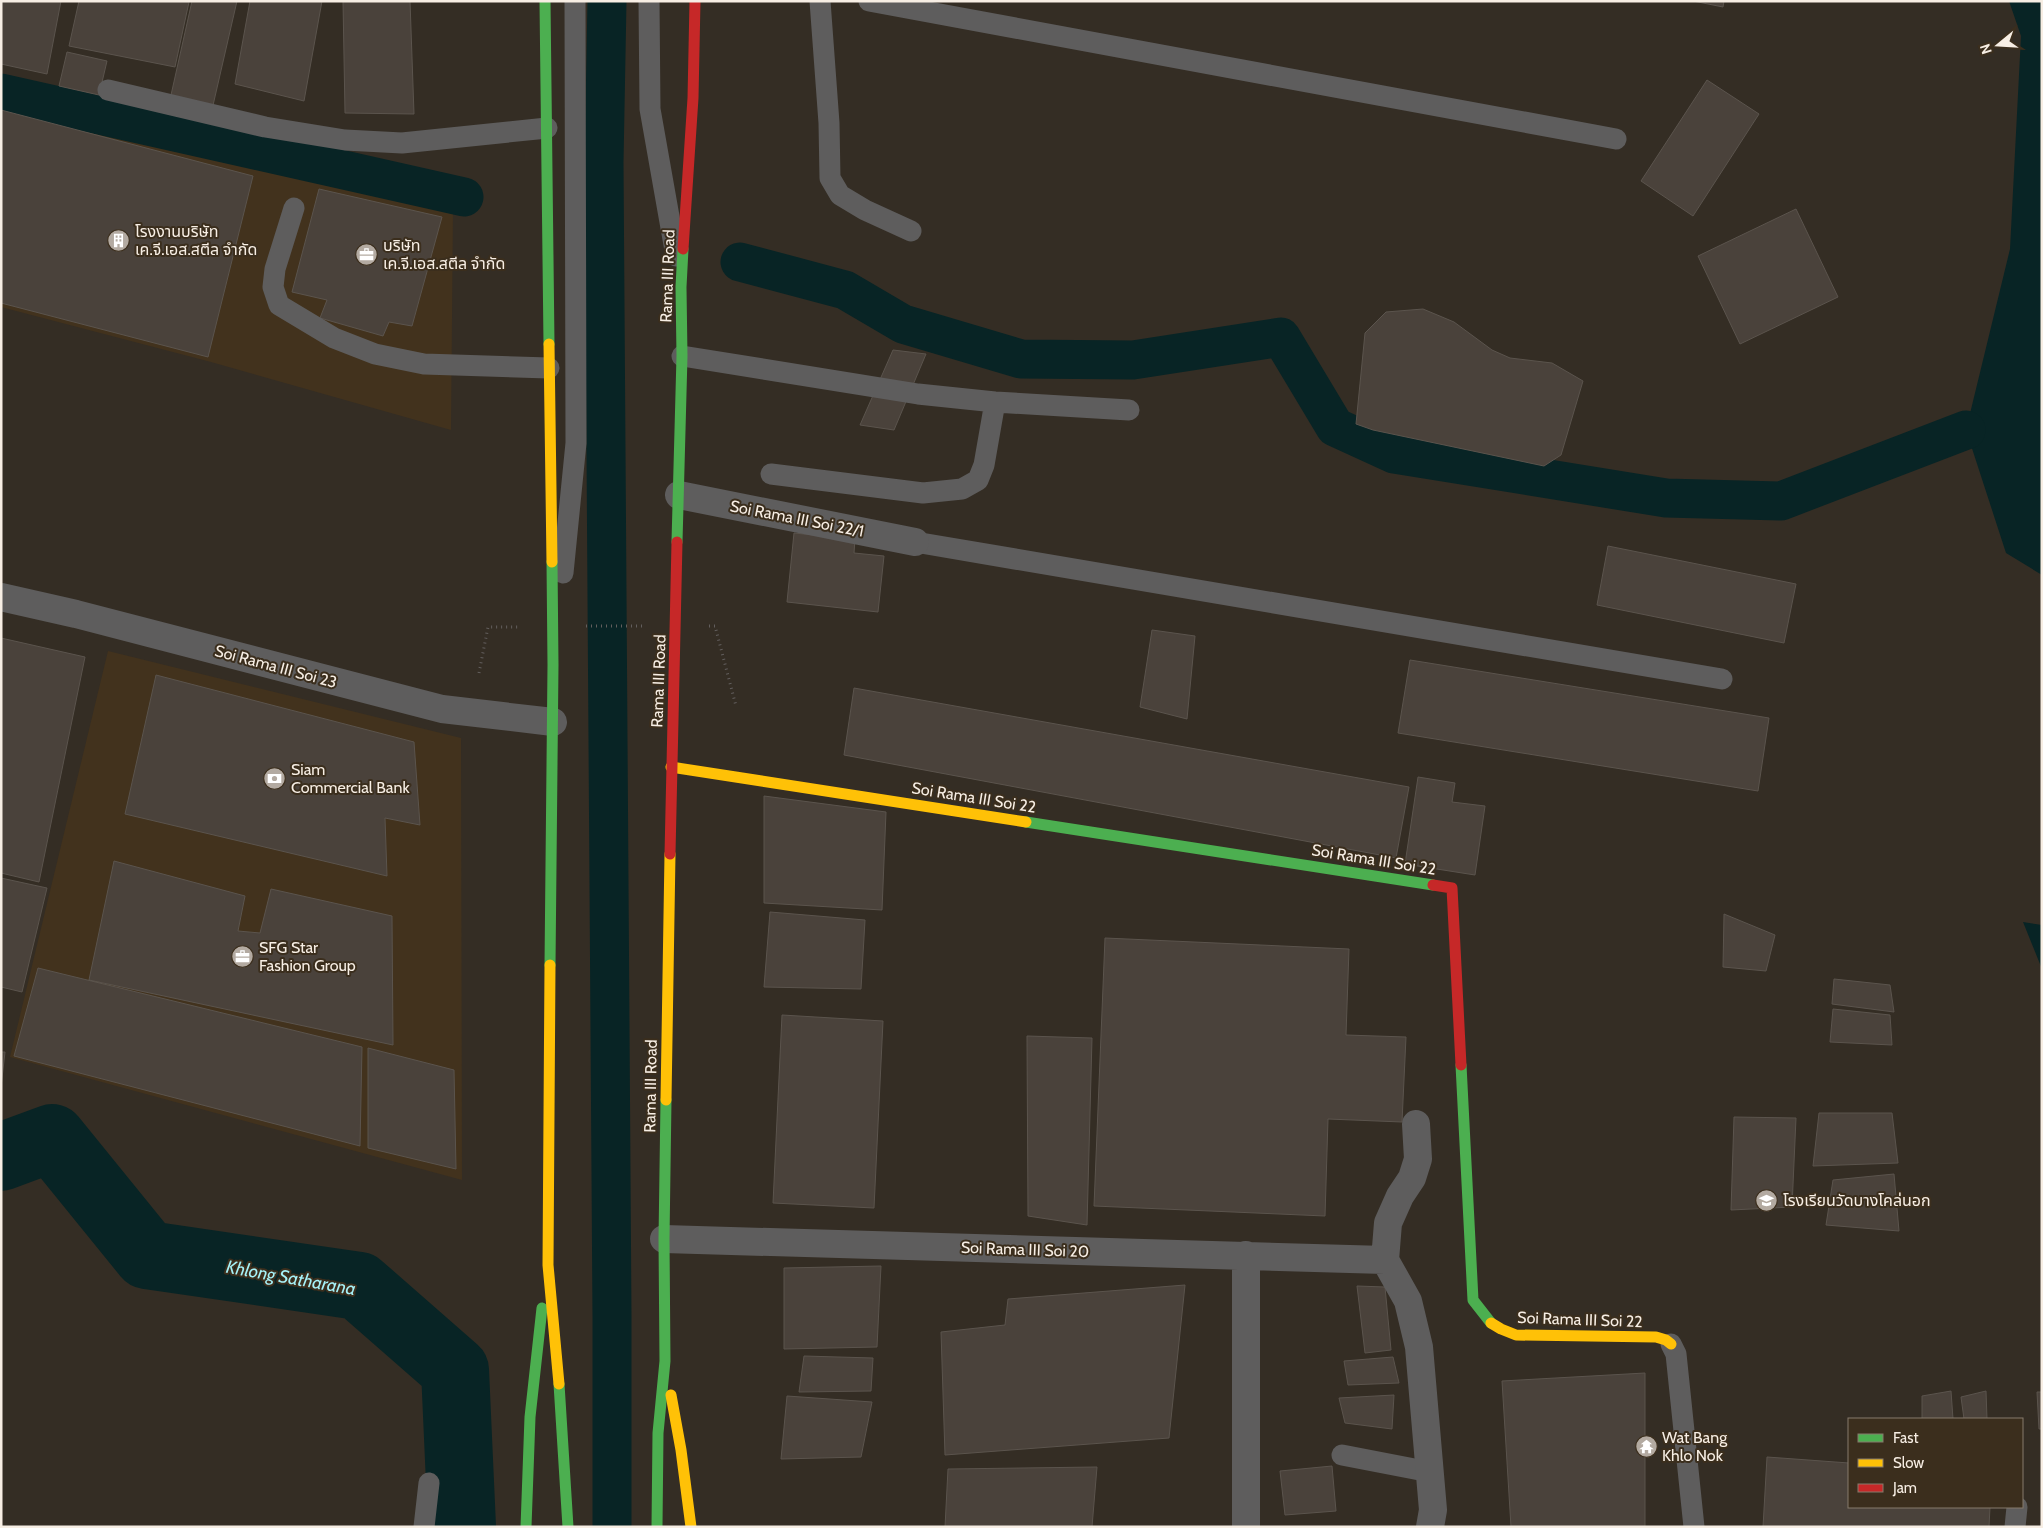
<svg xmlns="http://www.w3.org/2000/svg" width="2043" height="1528" font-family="Cabin,'Noto Sans Thai',sans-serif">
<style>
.built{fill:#42321d}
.water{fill:#082425}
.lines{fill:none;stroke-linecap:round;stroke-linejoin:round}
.canal{stroke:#082425;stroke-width:39}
.river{stroke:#082425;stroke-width:68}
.building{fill:#4a423b;stroke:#5b544d}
.path{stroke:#625e5d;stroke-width:3;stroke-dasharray:1 4;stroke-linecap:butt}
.lane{stroke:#5e5d5d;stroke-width:21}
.street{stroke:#5e5d5d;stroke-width:28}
.fast{stroke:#4caf50;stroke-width:11}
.slow{stroke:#ffc107;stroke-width:11}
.jam{stroke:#c62828;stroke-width:11}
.labels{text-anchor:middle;stroke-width:4;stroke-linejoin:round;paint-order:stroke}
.poi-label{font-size:16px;fill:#f7eee4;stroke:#3b2e1d;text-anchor:start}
.street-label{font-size:16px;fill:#f7eee4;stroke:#3b2e1d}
.water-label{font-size:18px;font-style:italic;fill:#a6f2f8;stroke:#3b2e1d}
</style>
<rect width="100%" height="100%" fill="#342d24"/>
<path class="built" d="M1 104 269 159 453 208 451 430 211 362 1 307Z
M108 651 461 738 462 1180 10 1057Z"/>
<path class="water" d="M2009 1H2042V575L2006 553 1966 430 2010 249 2021 36Z
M2023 922 2042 925V969Z"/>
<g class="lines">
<path class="canal" d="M607 1 604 162 612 1317V1527
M1 93 464 197
M740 262 845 290 903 324 1021 359 1133 360 1281 337 1335 427 1394 454 1666 498 1781 501 1966 430"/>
<path class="river" d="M1 1157 52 1138 147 1255 359 1286 455 1370 462 1527"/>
</g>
<path class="building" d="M1 1H61L47 74 1 64Z
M79 1 189 2 175 67 69 46Z
M192 1H237L211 114 169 104Z
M250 1H322L304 101 235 84Z
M343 1H410L414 114 345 113Z
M1693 1H1724L1723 7Z
M67 52 107 61 99 95 59 86Z
M1707 80 1759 114 1693 216 1641 181Z
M1 110 253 176 208 357 1 303Z
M319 189 442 217 412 326 389 322 383 336 320 318 327 300 292 292Z
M1796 209 1838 297 1740 344 1698 256Z
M1423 309 1454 322 1492 350 1510 358 1552 363 1583 381 1561 455 1544 466 1373 430 1356 424 1365 333 1386 312Z
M893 350 926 354 894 430 860 425Z
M794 533 855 539 854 553 884 556 878 612 787 602Z
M1608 546 1796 584 1784 643 1597 605Z
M1152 630 1195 636 1187 719 1140 707Z
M1 638 85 657 39 882 1 873Z
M1410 660 1769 718 1758 791 1398 733Z
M156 675 414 742 420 825 385 818 387 876 125 814Z
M854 688 1409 787 1396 858 844 755Z
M1418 777 1455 783 1452 802 1485 806 1475 875 1405 864Z
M764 796 886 812 882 910 764 903Z
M114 861 245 896 238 931 260 933 271 889 392 916 393 1045 89 980Z
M1 878 47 888 22 992 1 987Z
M770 912 865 920 861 989 764 987Z
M1724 914 1775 935 1766 971 1723 967Z
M1105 938 1349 949 1346 1035 1406 1037 1402 1122 1328 1119 1325 1216 1094 1206Z
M38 968 362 1047 360 1146 14 1056Z
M1834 979 1890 985 1894 1012 1832 1004Z
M1833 1009 1890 1015 1892 1045 1830 1042Z
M782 1015 883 1021 874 1208 773 1203Z
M1027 1036 1092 1038 1087 1225 1028 1216Z
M368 1048 454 1070 456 1169 368 1148Z
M1 1052H5L1 1087Z
M1819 1113H1892L1898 1163 1813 1166Z
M1734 1117 1796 1118 1792 1207 1731 1210Z
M1894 1174 1899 1231 1826 1225 1833 1180Z
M881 1266 877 1347 784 1349V1268Z
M1185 1285 1169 1438 945 1455 941 1332 1005 1325 1008 1299Z
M1357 1286 1385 1287 1391 1350 1365 1353Z
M804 1356 873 1358 871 1391 799 1392Z
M1393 1357 1399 1383 1348 1385 1344 1361Z
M1645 1373V1527H1511L1502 1381Z
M1951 1391 1953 1419H1922V1396Z
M1986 1391 1987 1419H1964L1961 1397Z
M2037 1392H2042V1429H2039Z
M1394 1395 1392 1429 1345 1423 1339 1398Z
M787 1396 872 1402 861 1457 781 1459Z
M1767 1457 1849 1463V1507H1990L1989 1527H1763Z
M1332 1466 1336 1511 1285 1515 1280 1471Z
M1097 1467 1092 1527H945L948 1469Z"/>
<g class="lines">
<path class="path" d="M586 626H642
M709 626H715L736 706
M479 673 488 627H520"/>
<path class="lane" d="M649 1 650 109 676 256
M820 1 829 123 830 178 840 195 865 210 911 231
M869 1 1616 139
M108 90 265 127 345 140 402 143 547 128
M294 208 275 269 273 287 279 305 334 338 375 354 424 364 549 368
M682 356 918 394 995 402 1129 410
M771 474 923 493 962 489 978 480 984 465 995 402
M915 542 1722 679
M563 573 576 443 575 1
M1671 1344 1676 1354 1694 1527
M1342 1455 1430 1472
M424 1527 429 1483
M2015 1527 2017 1507"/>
<path class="street" d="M679 495 915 542
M1 597 76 614 442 709 553 722
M1416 1124 1418 1159 1412 1178 1400 1196 1388 1223 1385 1260 1408 1301 1419 1347 1433 1510 1430 1527
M664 1239 1385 1260
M1246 1255V1527"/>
<path class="fast" d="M545 1 549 344
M677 542 682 356 681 287 683 249
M1026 822 1433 885
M550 965 553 665 552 562
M1461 1065 1473 1300 1491 1323
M559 1384 568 1527
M526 1527 530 1417 542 1308
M657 1527 658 1433 665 1361 664 1239 666 1100"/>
<path class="slow" d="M549 344 552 562
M671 767 1026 822
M550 965 548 1265 559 1384
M666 1100 670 854
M1491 1323 1501 1329 1516 1335 1656 1337 1666 1340 1671 1344
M671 1395 681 1450 691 1527"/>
<path class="jam" d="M683 249 693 98 695 1
M670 854 677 542
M1433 885 1452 888 1461 1065"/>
</g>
<defs>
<symbol id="building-disc" viewBox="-11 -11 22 22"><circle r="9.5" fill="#b3aaa1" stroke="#3b2e1d"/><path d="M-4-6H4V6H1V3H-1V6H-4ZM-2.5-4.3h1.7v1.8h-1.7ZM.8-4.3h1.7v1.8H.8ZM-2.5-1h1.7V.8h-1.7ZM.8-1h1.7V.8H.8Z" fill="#fff"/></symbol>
<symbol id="office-disc" viewBox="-11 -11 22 22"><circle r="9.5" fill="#b3aaa1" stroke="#3b2e1d"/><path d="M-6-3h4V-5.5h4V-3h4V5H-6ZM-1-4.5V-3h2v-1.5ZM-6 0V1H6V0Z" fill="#fff"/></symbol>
<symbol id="bank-disc" viewBox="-11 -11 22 22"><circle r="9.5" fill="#b3aaa1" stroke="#3b2e1d"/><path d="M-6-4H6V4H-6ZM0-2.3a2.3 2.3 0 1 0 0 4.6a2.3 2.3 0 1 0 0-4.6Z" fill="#fff"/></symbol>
<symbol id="school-disc" viewBox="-11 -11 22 22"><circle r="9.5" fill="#b3aaa1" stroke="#3b2e1d"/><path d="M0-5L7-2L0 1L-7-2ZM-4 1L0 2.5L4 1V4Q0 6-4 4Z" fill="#fff"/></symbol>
<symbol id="temple-disc" viewBox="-11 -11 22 22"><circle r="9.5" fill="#b3aaa1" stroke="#3b2e1d"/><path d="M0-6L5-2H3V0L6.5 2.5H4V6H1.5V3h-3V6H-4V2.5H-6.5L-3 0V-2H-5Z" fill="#fff"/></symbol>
</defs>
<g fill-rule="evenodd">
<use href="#building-disc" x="106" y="228" width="25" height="25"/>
<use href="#office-disc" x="354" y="242" width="25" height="25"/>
<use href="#bank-disc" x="262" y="766" width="25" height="25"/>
<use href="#office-disc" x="230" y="944" width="25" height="25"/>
<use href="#school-disc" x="1754" y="1188" width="25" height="25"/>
<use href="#temple-disc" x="1634" y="1434" width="25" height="25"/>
</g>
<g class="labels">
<g class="poi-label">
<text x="135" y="237">โรงงานบริษัท<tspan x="135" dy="18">เค.จี.เอส.สตีล จำกัด</tspan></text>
<text x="383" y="251">บริษัท<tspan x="383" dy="18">เค.จี.เอส.สตีล จำกัด</tspan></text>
<text x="291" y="775">Siam<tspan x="291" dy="18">Commercial Bank</tspan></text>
<text x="259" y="953">SFG Star<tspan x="259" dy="18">Fashion Group</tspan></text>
<text x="1783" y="1206">โรงเรียนวัดบางโคล่นอก</text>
<text x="1662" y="1443">Wat Bang<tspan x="1662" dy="18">Khlo Nok</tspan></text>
</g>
<g class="street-label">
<text transform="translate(667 276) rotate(-88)" y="6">Rama III Road</text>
<text transform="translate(797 518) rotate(11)" y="6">Soi Rama III Soi 22/1</text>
<text transform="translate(276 666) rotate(15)" y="6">Soi Rama III Soi 23</text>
<text transform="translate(658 681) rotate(-88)" y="6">Rama III Road</text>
<text transform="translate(974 797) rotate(9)" y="6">Soi Rama III Soi 22</text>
<text transform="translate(1374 859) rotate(9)" y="6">Soi Rama III Soi 22</text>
<text transform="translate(650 1086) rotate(-89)" y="6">Rama III Road</text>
<text transform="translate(1025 1249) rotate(2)" y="6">Soi Rama III Soi 20</text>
<text transform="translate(1580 1319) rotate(2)" y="6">Soi Rama III Soi 22</text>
</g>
<g class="water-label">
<text transform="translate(291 1278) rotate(10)" y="6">Khlong Satharana</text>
</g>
</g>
<rect width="2043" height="1528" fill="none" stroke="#f7eee4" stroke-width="5"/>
<rect x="1848" y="1418" width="175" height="90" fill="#3b2e1d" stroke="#867b6d"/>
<rect x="1858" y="1434" width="25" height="8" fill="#4caf50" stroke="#867b6d"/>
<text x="1893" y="1443" font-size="15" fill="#f7eee4">Fast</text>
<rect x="1858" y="1459" width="25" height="8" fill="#ffc107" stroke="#867b6d"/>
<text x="1893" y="1468" font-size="15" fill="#f7eee4">Slow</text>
<rect x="1858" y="1484" width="25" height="8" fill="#c62828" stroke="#867b6d"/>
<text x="1893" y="1493" font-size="15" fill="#f7eee4">Jam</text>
<g transform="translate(1998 45) rotate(252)" stroke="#3b2e1d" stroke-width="4" paint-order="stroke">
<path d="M0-4L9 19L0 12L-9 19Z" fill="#f7eee4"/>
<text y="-8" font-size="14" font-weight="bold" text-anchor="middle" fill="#f7eee4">N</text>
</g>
</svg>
